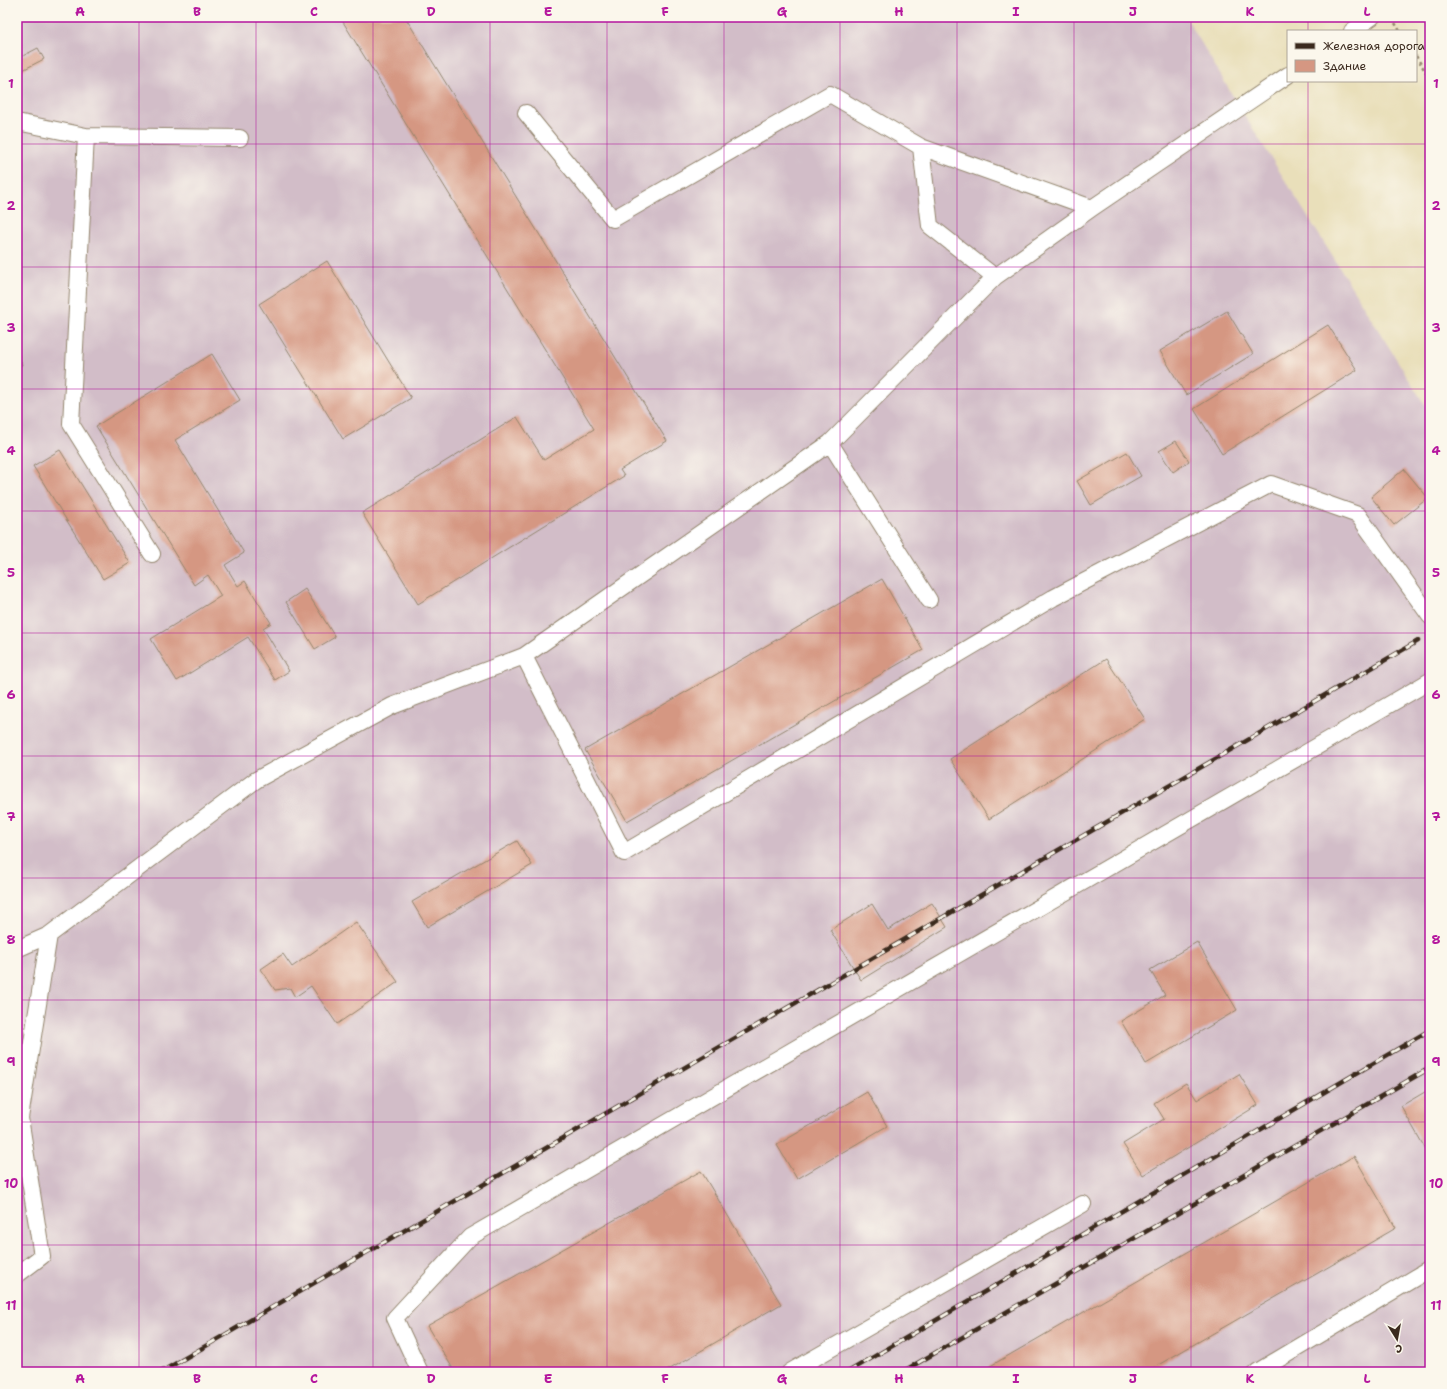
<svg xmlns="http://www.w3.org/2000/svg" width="1447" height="1389" font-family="'Shantell Sans',sans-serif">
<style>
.industrial{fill:#d2bdc8}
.building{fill:#d59782}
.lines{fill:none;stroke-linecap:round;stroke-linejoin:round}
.service-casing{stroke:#92846c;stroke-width:18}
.path{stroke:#92846c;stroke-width:2.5;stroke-dasharray:3 3;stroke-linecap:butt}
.service{stroke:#fff;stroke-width:16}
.rail-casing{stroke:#3b2a1e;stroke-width:4.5}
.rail{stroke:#fbf7ec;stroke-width:3;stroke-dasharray:9;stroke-linecap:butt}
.grid{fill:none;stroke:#b5179e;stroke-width:1;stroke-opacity:0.55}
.neatline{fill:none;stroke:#b5179e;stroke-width:1.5}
.grid-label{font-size:13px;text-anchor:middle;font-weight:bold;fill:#b5179e}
</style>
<rect width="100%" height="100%" fill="#fbf7ec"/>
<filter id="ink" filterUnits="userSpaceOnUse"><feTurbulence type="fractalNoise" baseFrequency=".025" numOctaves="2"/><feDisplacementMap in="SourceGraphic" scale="8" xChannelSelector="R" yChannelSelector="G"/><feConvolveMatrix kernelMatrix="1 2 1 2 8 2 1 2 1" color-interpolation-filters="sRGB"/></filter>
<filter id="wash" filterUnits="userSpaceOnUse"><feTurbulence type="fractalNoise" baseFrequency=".012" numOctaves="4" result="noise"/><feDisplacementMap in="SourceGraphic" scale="16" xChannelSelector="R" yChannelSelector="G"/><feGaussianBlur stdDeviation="0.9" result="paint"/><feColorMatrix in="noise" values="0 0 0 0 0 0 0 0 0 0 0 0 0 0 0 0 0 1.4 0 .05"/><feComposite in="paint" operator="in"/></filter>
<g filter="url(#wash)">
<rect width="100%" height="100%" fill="#e9dfba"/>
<path class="industrial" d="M17 17H1186L1240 108 1430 413V1372H17Z"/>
<g id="blocks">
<path class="building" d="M340 17H405L667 441 620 470 624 476 418 604 362 513 517 417 544 460 594 429Z
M38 48 44 59 17 73V59Z
M327 261 411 398 343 439 259 304Z
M1227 311 1253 354 1186 395 1160 351Z
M1328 325 1357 370 1222 454 1194 409Z
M212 354 240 400 175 440 244 553 225 565 238 586 245 581 271 623 263 628 289 671 275 680 248 637 177 681 151 639 221 596 208 575 194 585 96 426Z
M17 355H19L22 365 17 366Z
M1176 441 1189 461 1173 472 1159 451Z
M60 450 130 563 103 579 33 466Z
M1127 452 1141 476 1091 505 1077 481Z
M1404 469 1428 498 1394 525 1371 497Z
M882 579 923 650 627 821 585 750Z
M305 589 335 637 315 649 286 602Z
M1106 659 1145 719 989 819 950 759Z
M517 841 532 865 427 927 412 902Z
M932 903 947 927 861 980 830 930 872 904 888 930Z
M356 922 398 982 337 1024 311 986 295 997 290 988 275 990 261 969 283 954 292 967Z
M1197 942 1237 1010 1146 1064 1121 1021 1165 995 1150 970Z
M1239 1074 1258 1105 1143 1175 1123 1144 1164 1119 1154 1103 1186 1083 1197 1100Z
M1430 1089V1157L1401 1106Z
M867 1092 887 1126 797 1179 777 1145Z
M1354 1156 1396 1228 1146 1372H980Z
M701 1171 781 1304 665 1372H455L427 1326Z"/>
</g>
</g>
<g filter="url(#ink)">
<use href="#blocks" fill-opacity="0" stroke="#92846c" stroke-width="1"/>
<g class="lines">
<defs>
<path id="service" d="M1352 31 1372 17
M526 113 613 219 830 94 921 147 1092 208
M17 122 86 136 240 138
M86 136 71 424 152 554
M921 147 930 226 995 277
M830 443 929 600
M524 656 624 853 1053 598 1271 484 1358 515 1430 616
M17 949 49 935
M17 1275 42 1256 20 1118 49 935 256 780 392 706 524 656 830 443 995 277 1092 208 1288 75
M420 1372 395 1318 470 1237 1430 681
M790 1372 1083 1204
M1257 1372 1430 1269"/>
</defs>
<use href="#service" class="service-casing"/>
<path class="path" d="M1395 23 1400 31
M1416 56 1430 79"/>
<use href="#service" class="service"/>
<defs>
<path id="rail" d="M161 1372 1418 641
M848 1372 1430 1030
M902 1372 1430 1068"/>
</defs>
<use href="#rail" class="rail-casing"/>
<use href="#rail" class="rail"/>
</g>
</g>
<path class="grid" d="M139 17V1372M256 17V1372M373 17V1372M490 17V1372M607 17V1372M724 17V1372M840 17V1372M957 17V1372M1074 17V1372M1191 17V1372M1308 17V31M1308 81V1372M17 144H1430M17 267H1430M17 389H1430M17 511H1430M17 633H1430M17 756H1430M17 878H1430M17 1000H1430M17 1122H1430M17 1245H1430"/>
<rect width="1447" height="1389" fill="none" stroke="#fbf7ec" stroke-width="44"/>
<rect x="1287" y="30" width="130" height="52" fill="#fbf7ec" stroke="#aea59a"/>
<rect x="1295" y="43" width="20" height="6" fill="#3b2a1e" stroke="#aea59a"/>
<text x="1323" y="50" font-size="12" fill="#3b2a1e">Железная дорога</text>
<rect x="1295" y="60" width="20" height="12" fill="#d59782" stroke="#aea59a"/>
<text x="1323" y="70" font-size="12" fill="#3b2a1e">Здание</text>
<g transform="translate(1397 1339) rotate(169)" stroke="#fbf7ec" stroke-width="3" paint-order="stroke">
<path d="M0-3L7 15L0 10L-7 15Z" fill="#3b2a1e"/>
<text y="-6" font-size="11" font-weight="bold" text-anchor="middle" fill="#3b2a1e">С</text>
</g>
<rect x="22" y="22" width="1403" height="1345" class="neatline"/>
<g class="grid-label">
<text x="80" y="16">A</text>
<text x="197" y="16">B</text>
<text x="314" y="16">C</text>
<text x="431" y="16">D</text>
<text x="548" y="16">E</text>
<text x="665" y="16">F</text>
<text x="782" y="16">G</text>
<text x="899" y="16">H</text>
<text x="1016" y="16">I</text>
<text x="1133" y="16">J</text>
<text x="1250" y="16">K</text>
<text x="1367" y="16">L</text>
<text x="11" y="88">1</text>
<text x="1436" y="88">1</text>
<text x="11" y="210">2</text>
<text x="1436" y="210">2</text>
<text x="11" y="332">3</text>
<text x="1436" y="332">3</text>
<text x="11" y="455">4</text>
<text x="1436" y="455">4</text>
<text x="11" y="577">5</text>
<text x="1436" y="577">5</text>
<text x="11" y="699">6</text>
<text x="1436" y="699">6</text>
<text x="11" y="821">7</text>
<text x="1436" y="821">7</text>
<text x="11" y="944">8</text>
<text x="1436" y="944">8</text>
<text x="11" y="1066">9</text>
<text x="1436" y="1066">9</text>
<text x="11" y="1188">10</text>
<text x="1436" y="1188">10</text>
<text x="11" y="1310">11</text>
<text x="1436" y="1310">11</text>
<text x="80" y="1383">A</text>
<text x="197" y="1383">B</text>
<text x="314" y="1383">C</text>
<text x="431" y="1383">D</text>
<text x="548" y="1383">E</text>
<text x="665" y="1383">F</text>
<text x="782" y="1383">G</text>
<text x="899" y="1383">H</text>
<text x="1016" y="1383">I</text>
<text x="1133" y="1383">J</text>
<text x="1250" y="1383">K</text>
<text x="1367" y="1383">L</text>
</g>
</svg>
